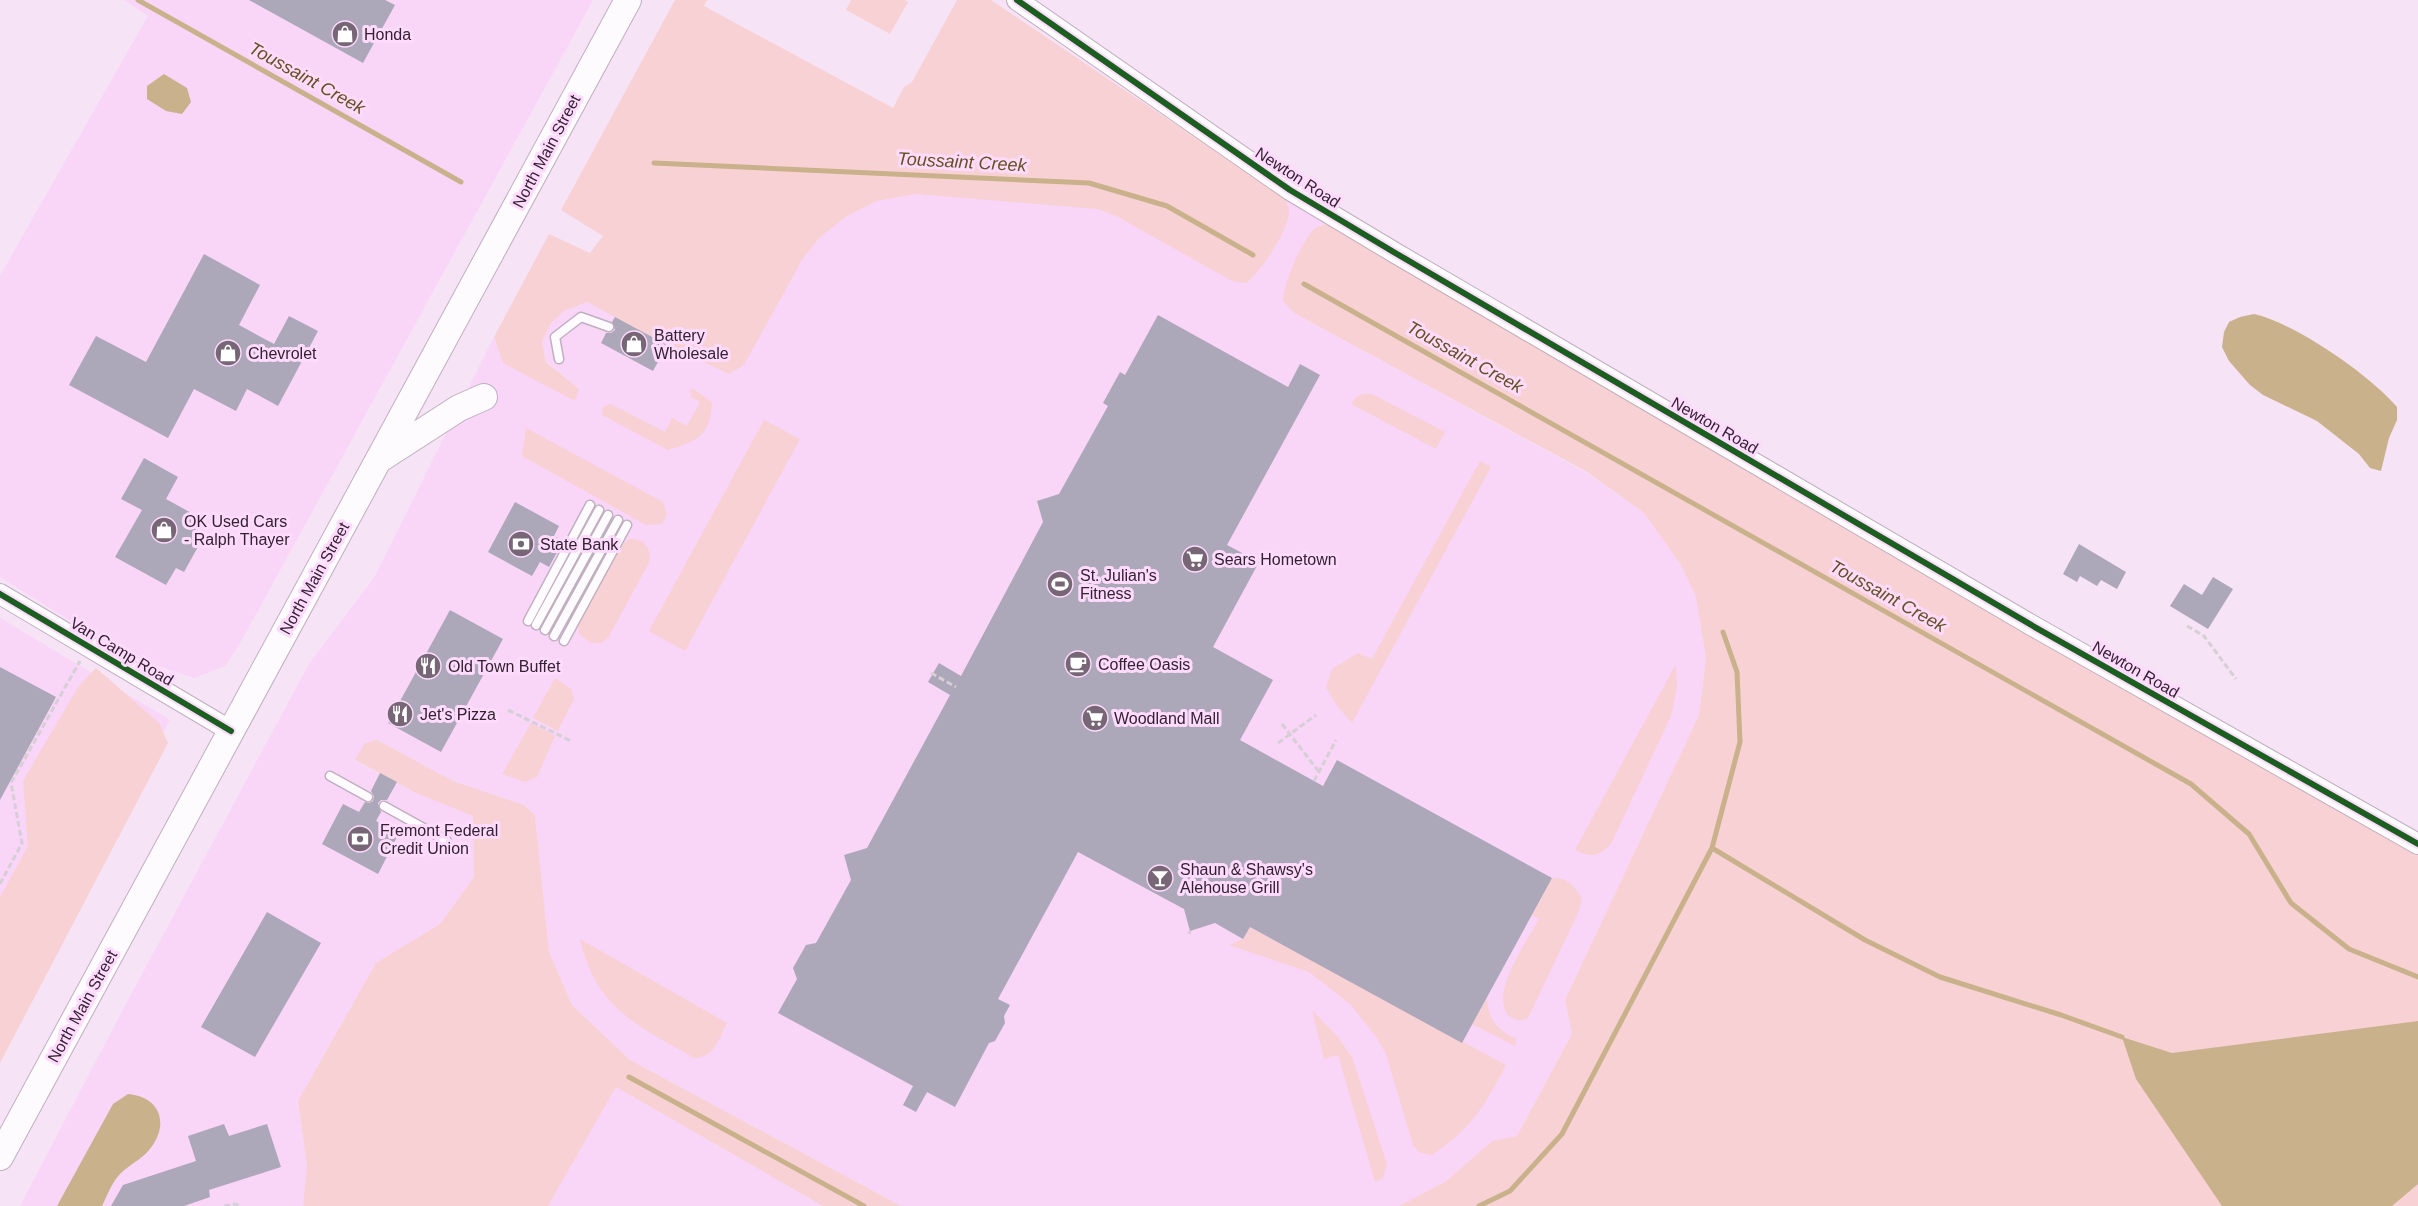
<svg xmlns="http://www.w3.org/2000/svg" width="2418" height="1206" font-family="Arial,sans-serif">
<style>
.built{fill:#f9d5f8}
.green{fill:#f8d1d5}
.water{fill:#c9b18b}
.lines{fill:none;stroke-linecap:round;stroke-linejoin:round}
.stream{stroke:#c9b18b;stroke-width:5}
.building{fill:#aca7b9}
.service-casing{stroke:#bfafbf;stroke-width:11}
.tertiary-casing{stroke:#bfafbf;stroke-width:22}
.primary-casing{stroke:#bfafbf;stroke-width:28}
.path{stroke:#d6cfd5;stroke-width:3;stroke-dasharray:6 3;stroke-linecap:butt}
.service{stroke:#fefbfe;stroke-width:8}
.tertiary{stroke:#fefbfe;stroke-width:20}
.primary{stroke:#fefbfe;stroke-width:26}
.cycleway-casing{stroke:#fedbfd;stroke-width:10}
.cycleway{stroke:#1b5e20;stroke-width:6}
.labels{text-anchor:middle;stroke-width:6;stroke-linejoin:round;paint-order:stroke}
.poi-label{font-size:16px;fill:#332232;stroke:#fedbfd;text-anchor:start}
.street-label{font-size:16px;fill:#332232;stroke:#fedbfd}
.water-label{font-size:18px;font-style:italic;fill:#645121;stroke:#fedbfd}
</style>
<rect width="100%" height="100%" fill="#f6e3f5"/>
<path class="built" d="M124 0H593L239 645 225 666 194 678 152 664 96 637 0 577V276L148 16Z
M916 194 1078 206 1097 209 1118 217 1289 211 1285 198 1326 224 1317 227 1294 313 1587 473 1644 513 1681 565 1697 598 1706 658 1699 715 1565 1000 1572 1034 1517 1136 1492 1141 1445 1182 1399 1206H901L630 1060 572 1005 549 952 535 815 524 805 453 781 377 740 355 761 416 793 474 816V877L440 924 376 963 298 1101 307 1166 303 1206H20L126 1004 309 664 374 578 494 337 503 363 579 389 546 361 542 342 551 323 564 311 587 302 667 345 729 374 802 260 819 238 847 216 877 201Z
M0 618 170 720 0 1034Z
M616 1087 823 1206H548Z"/>
<path class="green" d="M675 0H707L704 6 893 108 904 87 912 82 957 0H991L1285 198C1286 202 1289 207 1289 212 1289 229 1260 274 1246 283L1232 281 1118 217 1097 209 916 194 877 201 847 216 819 238 802 260 744 365 729 374 667 345 587 302 564 311 551 323 542 342 546 362 579 389 575 401 503 363 494 337 549 234 590 253 603 236 561 210Z
M851 0H905L908 2 890 34 846 10Z
M1326 224 2418 853V1206H1399L1445 1182 1492 1141 1517 1136 1572 1034 1565 1000 1699 715 1706 658 1696 597 1681 565 1644 513 1587 472 1294 313 1283 301C1283 285 1303 236 1317 227 1320 226 1323 225 1326 224Z
M690 389 695 390 712 402C711 435 698 441 668 450L602 415 603 407 611 404 665 432 672 418 687 426 700 402 691 397Z
M1363 394H1372L1445 432 1436 449 1351 404 1356 397Z
M764 420 800 439 685 651 649 631Z
M526 428 663 502 667 514 662 524 646 525 522 456Z
M1480 461 1491 467 1352 723 1338 707 1326 688 1332 669 1358 653 1372 659Z
M629 539C644 539 650 546 650 561L608 638 600 643H591L579 634 578 625 622 545Z
M1676 664 1677 687 1671 716 1611 844C1598 857 1590 858 1575 850Z
M96 668 159 723 168 743 0 1063V897L28 846 23 781 78 687Z
M555 678 571 689 574 699 558 731 533 718Z
M531 723 555 736 537 777 525 782 502 774Z
M377 740 453 781 524 805 535 815 549 952 572 1005 630 1060 901 1206H823L616 1087 548 1206H303L307 1166 298 1101 376 963 440 924 474 877 473 816 416 793 355 760 365 743Z
M1552 878C1569 878 1573 885 1582 898L1578 913 1528 1018 1519 1021C1516 1019 1509 1017 1507 1014 1491 991 1528 940 1539 919L1532 915Z
M1250 927 1506 1065C1485 1106 1471 1129 1432 1155L1420 1153 1413 1145 1386 1054 1377 1038 1351 1005 1309 972 1229 945 1243 939Z
M580 939 727 1023C718 1040 715 1057 694 1058 637 1025 596 1009 580 939Z
M1487 998C1488 1019 1497 1030 1516 1039L1515 1046 1472 1024Z
M1312 1010 1337 1036 1352 1057 1387 1164 1383 1178 1375 1182 1338 1055 1324 1059Z"/>
<path class="water" d="M164 74 187 88 191 102 182 114 166 111 147 99V86Z
M2254 314C2295 323 2370 375 2397 407V420L2389 438 2381 471 2370 468 2359 454 2317 421 2263 395 2250 385 2229 361 2222 347 2224 332 2229 322 2240 317Z
M2418 1021V1184L2392 1206H2222L2136 1079 2122 1037 2172 1053Z
M128 1094C161 1097 170 1125 149 1150 142 1159 129 1165 120 1174 112 1182 107 1196 102 1206H57L113 1104Z"/>
<g class="lines">
<path class="stream" d="M138 0 461 182
M654 163 1089 183 1167 206 1253 255
M1304 284 2191 784 2249 834 2291 903 2349 949 2418 977
M1712 848 1865 940 1940 977 2061 1015 2122 1037
M629 1077 864 1206
M1479 1206 1510 1191 1562 1134 1712 848 1740 742 1737 672 1723 632"/>
</g>
<path class="building" d="M249 0H385L395 5 363 63Z
M204 254 260 285 239 325 274 344 289 316 318 331 278 406 247 389 236 411 194 389 168 438 69 385 96 336 146 362Z
M1158 315 1288 387 1300 364 1320 375 1227 545 1259 562 1213 647 1273 680 1240 740 1323 786 1337 760 1552 878 1462 1043 1250 927 1243 939 1215 923 1190 931 1184 909 1078 852 998 999 1010 1005 1004 1016 1005 1023 995 1041 989 1043 955 1107 927 1092 916 1112 903 1105 913 1086 778 1013 797 979 793 968 806 945 816 943 851 880 844 855 867 848 950 695 928 682 939 663 961 676 1043 522 1037 501 1059 494 1108 406 1103 403 1120 372 1125 375Z
M615 317 667 345 653 371 601 343 606 333H611L615 330 612 322Z
M144 458 178 477 166 499 204 520 192 541 199 545 184 572 176 568 166 585 115 557 142 510 121 499Z
M515 502 559 526 554 536 563 541 549 567 540 562 532 576 488 552Z
M2079 544 2126 572 2117 589 2101 580 2097 586 2080 576 2077 582 2063 574Z
M2213 577 2233 589 2208 629 2170 606 2184 584 2202 595Z
M450 610 503 639 441 752 388 723Z
M0 667 56 697 0 800Z
M380 773 397 782 387 800H381L378 803 381 812 376 821 399 833 378 874 322 844 343 804 359 812 365 802 369 803 373 801 374 796 371 791Z
M267 912 321 943 255 1057 201 1027Z
M224 1124 229 1136 267 1124 281 1167 209 1190 210 1197 184 1206H111L123 1185 196 1161 188 1136Z"/>
<g class="lines">
<defs>
<path id="service" d="M559 359 555 337 581 317 609 327
M528 621 590 505
M536 625 599 510
M545 630 608 515
M554 636 618 520
M564 641 627 525
M330 776 368 797
M384 806 447 841"/>
<path id="tertiary" d="M1017 0 1290 190 1397 254 2033 626 2418 844
M0 594 231 731"/>
<path id="primary" d="M380 459 459 408 484 397
M0 1157 628 0"/>
</defs>
<use href="#service" class="service-casing"/>
<use href="#tertiary" class="tertiary-casing"/>
<use href="#primary" class="primary-casing"/>
<path class="path" d="M2187 626 2204 636 2236 679
M931 673 956 687
M508 710 571 741
M1282 724 1319 772
M1278 743 1316 715
M1314 781 1336 740
M0 884 22 843 11 783 80 661
M1189 934 1190 931
M224 1206 236 1204 240 1206"/>
<use href="#service" class="service"/>
<use href="#tertiary" class="tertiary"/>
<use href="#primary" class="primary"/>
<defs>
<path id="cycleway" d="M1017 0 1290 190 1397 254 2033 626 2418 844
M0 594 231 731"/>
</defs>
<use href="#cycleway" class="cycleway-casing"/>
<use href="#cycleway" class="cycleway"/>
</g>
<defs>
<symbol id="shop-disc" viewBox="-11 -11 22 22"><circle r="9.5" fill="#776676" stroke="#fedbfd"/><path d="M-5-2.5h2.3a2.7 3.5 0 0 1 5.4 0H5L5.5 6h-11ZM-1.5-2.5h3a1.5 2.3 0 0 0-3 0Z" fill="#fff"/></symbol>
<symbol id="bank-disc" viewBox="-11 -11 22 22"><circle r="9.5" fill="#776676" stroke="#fedbfd"/><path d="M-6-4H6V4H-6ZM0-2.3a2.3 2.3 0 1 0 0 4.6a2.3 2.3 0 1 0 0-4.6Z" fill="#fff"/></symbol>
<symbol id="supermarket-disc" viewBox="-11 -11 22 22"><circle r="9.5" fill="#776676" stroke="#fedbfd"/><path d="M-6-5.5h2.5l.6 2H6L4.5 2H-2.5L-4.4-4H-6ZM-1.5 3.2a1.3 1.3 0 1 0 .1 0ZM3 3.2a1.3 1.3 0 1 0 .1 0Z" fill="#fff"/></symbol>
<symbol id="stadium-disc" viewBox="-11 -11 22 22"><circle r="9.5" fill="#776676" stroke="#fedbfd"/><path d="M0-5a6.5 5 0 1 0 0 10a6.5 5 0 1 0 0-10ZM-3.5-1.8h7v3.6h-7Z" fill="#fff"/></symbol>
<symbol id="cafe-disc" viewBox="-11 -11 22 22"><circle r="9.5" fill="#776676" stroke="#fedbfd"/><path d="M-5.5-4.5H6V0H3Q3 3.5 0 3.5H-2.5Q-5.5 3.5-5.5 0ZM3-3.2v2h1.7v-2ZM-6 4.5H4V6H-6Z" fill="#fff"/></symbol>
<symbol id="restaurant-disc" viewBox="-11 -11 22 22"><circle r="9.5" fill="#776676" stroke="#fedbfd"/><path d="M-5-6h1v4h1v-4h1v4h1v-4h1v5L-1.5 .5V6h-2V.5L-5-1ZM5-6V6H3V1.5H1.5Q1.5-4 5-6Z" fill="#fff"/></symbol>
<symbol id="bar-disc" viewBox="-11 -11 22 22"><circle r="9.5" fill="#776676" stroke="#fedbfd"/><path d="M-6-5H6L.8 .8V4.5H3.5V6h-7V4.5H-.8V.8Z" fill="#fff"/></symbol>
</defs>
<g fill-rule="evenodd">
<use href="#shop-disc" x="330" y="19" width="30" height="30"/>
<use href="#shop-disc" x="619" y="329" width="30" height="30"/>
<use href="#shop-disc" x="213" y="338" width="30" height="30"/>
<use href="#shop-disc" x="149" y="515" width="30" height="30"/>
<use href="#bank-disc" x="506" y="529" width="30" height="30"/>
<use href="#supermarket-disc" x="1180" y="544" width="30" height="30"/>
<use href="#stadium-disc" x="1045" y="569" width="30" height="30"/>
<use href="#cafe-disc" x="1063" y="649" width="30" height="30"/>
<use href="#restaurant-disc" x="413" y="651" width="30" height="30"/>
<use href="#restaurant-disc" x="385" y="699" width="30" height="30"/>
<use href="#supermarket-disc" x="1080" y="703" width="30" height="30"/>
<use href="#bank-disc" x="345" y="824" width="30" height="30"/>
<use href="#bar-disc" x="1145" y="863" width="30" height="30"/>
</g>
<g class="labels">
<g class="poi-label">
<text x="364" y="40">Honda</text>
<text x="654" y="341">Battery<tspan x="654" dy="18">Wholesale</tspan></text>
<text x="248" y="359">Chevrolet</text>
<text x="184" y="527">OK Used Cars<tspan x="184" dy="18">- Ralph Thayer</tspan></text>
<text x="540" y="550">State Bank</text>
<text x="1214" y="565">Sears Hometown</text>
<text x="1080" y="581">St. Julian's<tspan x="1080" dy="18">Fitness</tspan></text>
<text x="1098" y="670">Coffee Oasis</text>
<text x="448" y="672">Old Town Buffet</text>
<text x="420" y="720">Jet's Pizza</text>
<text x="1114" y="724">Woodland Mall</text>
<text x="380" y="836">Fremont Federal<tspan x="380" dy="18">Credit Union</tspan></text>
<text x="1180" y="875">Shaun &amp; Shawsy's<tspan x="1180" dy="18">Alehouse Grill</tspan></text>
</g>
<g class="street-label">
<text transform="translate(546 151) rotate(-62)" y="6">North Main Street</text>
<text transform="translate(1298 177) rotate(33)" y="6">Newton Road</text>
<text transform="translate(1715 425) rotate(30)" y="6">Newton Road</text>
<text transform="translate(314 578) rotate(-61)" y="6">North Main Street</text>
<text transform="translate(122 651) rotate(31)" y="6">Van Camp Road</text>
<text transform="translate(2136 669) rotate(30)" y="6">Newton Road</text>
<text transform="translate(82 1006) rotate(-61)" y="6">North Main Street</text>
</g>
<g class="water-label">
<text transform="translate(307 78) rotate(29)" y="6">Toussaint Creek</text>
<text transform="translate(962 162) rotate(3)" y="6">Toussaint Creek</text>
<text transform="translate(1465 357) rotate(29)" y="6">Toussaint Creek</text>
<text transform="translate(1888 596) rotate(29)" y="6">Toussaint Creek</text>
</g>
</g>
</svg>
